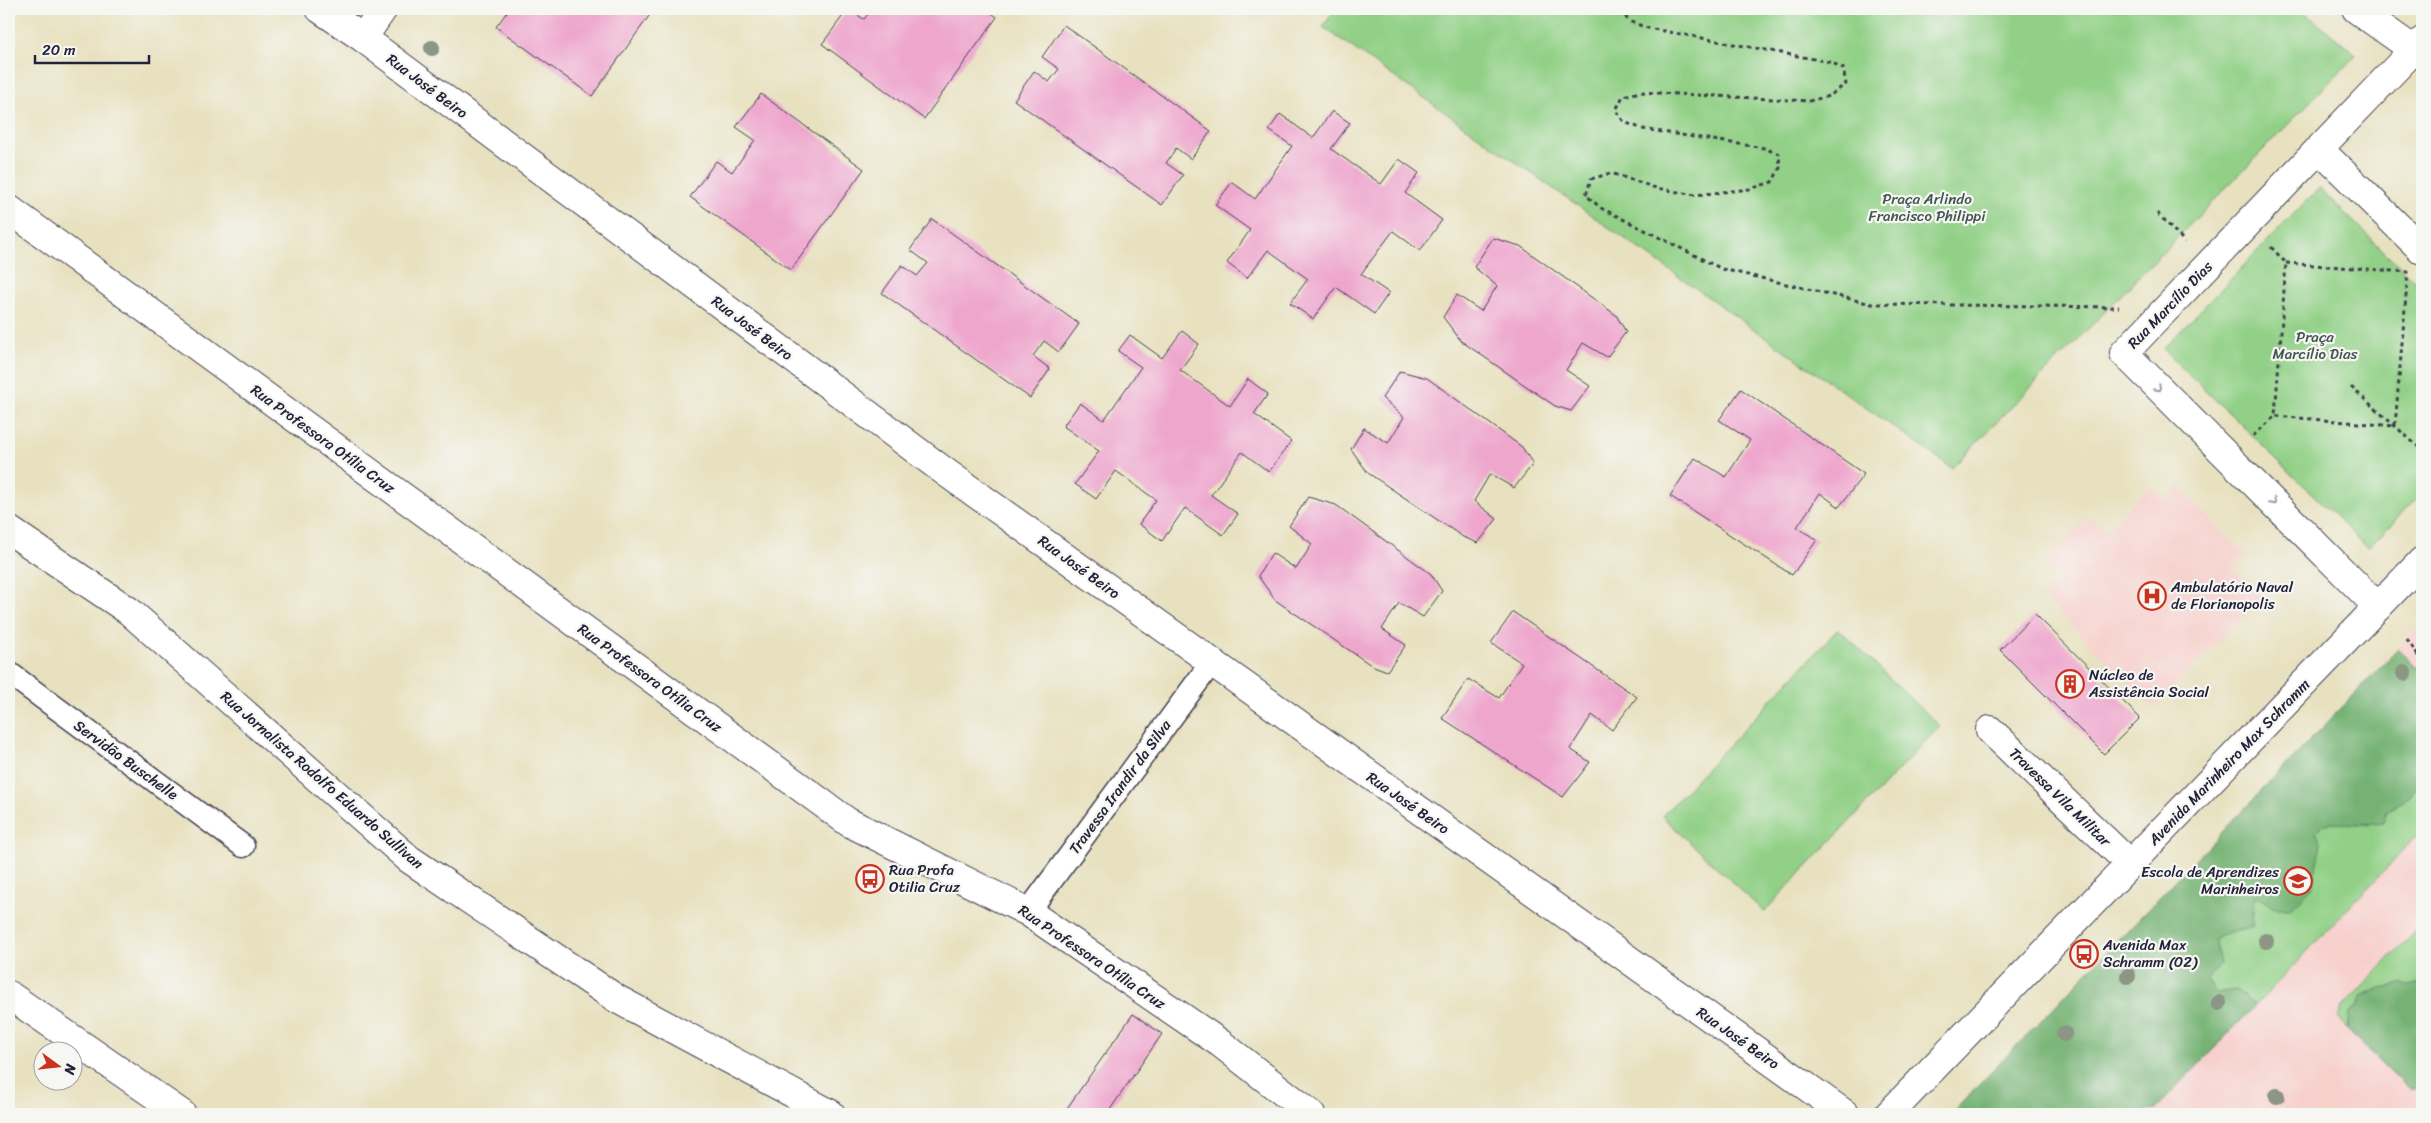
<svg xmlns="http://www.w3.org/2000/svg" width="2431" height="1123" font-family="Sriracha,sans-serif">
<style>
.built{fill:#f7d0cc}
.green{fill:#91d086;stroke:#5a7960}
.forest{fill:#74b273;stroke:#4b6a57}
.building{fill:#eea6cd}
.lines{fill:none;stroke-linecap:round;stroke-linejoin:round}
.service-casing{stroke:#403f4f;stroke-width:25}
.minor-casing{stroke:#403f4f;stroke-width:30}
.tertiary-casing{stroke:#403f4f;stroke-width:30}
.primary-casing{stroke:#403f4f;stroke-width:30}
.path{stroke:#403f4f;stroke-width:3;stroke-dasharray:4 4;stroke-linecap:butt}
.service{stroke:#fff;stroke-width:22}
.minor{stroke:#fff;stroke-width:28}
.tertiary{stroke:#fff;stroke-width:28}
.primary{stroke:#fff;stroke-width:28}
.tree{fill:#8d9584}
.oneway{stroke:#9c9ca7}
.labels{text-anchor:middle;stroke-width:4.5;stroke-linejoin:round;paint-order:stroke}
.street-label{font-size:15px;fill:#22223b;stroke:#f6f6f2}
.park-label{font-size:15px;fill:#435652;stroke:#f6f6f2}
.poi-label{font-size:15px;fill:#22223b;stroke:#f6f6f2;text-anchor:start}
</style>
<rect width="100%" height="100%" fill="#f6f6f2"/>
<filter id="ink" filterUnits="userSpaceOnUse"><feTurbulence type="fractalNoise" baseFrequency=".02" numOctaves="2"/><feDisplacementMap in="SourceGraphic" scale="10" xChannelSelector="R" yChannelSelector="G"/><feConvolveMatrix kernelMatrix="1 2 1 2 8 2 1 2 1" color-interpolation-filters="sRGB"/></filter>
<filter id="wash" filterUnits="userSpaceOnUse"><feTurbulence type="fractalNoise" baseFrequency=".0096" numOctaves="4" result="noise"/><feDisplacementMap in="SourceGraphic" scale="20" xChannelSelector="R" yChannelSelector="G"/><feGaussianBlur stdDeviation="1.12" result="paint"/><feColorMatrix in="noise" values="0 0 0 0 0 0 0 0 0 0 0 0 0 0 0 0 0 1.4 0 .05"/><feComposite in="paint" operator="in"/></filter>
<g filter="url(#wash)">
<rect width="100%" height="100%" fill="#e8e1c0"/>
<path class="built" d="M2150 486 2165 501 2179 488 2246 555 2233 568 2262 597 2153 707 2042 596 2060 577 2046 562 2089 517 2105 532Z
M2422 624V1114H1951L2407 639Z"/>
<path class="green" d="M1327 9H2301L2356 55 1952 468 1323 27 1332 14Z
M2319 188 2422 288V493L2368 548 2163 349Z
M1838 629 1940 726 1764 912 1662 816Z
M2422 780V831L2255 1006 2236 990 2216 993 2207 979 2220 964 2213 938 2233 932 2255 895 2316 861 2321 843 2316 832 2323 824 2346 822 2369 825 2386 811 2410 797Z
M2422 924V983L2410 986 2399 983 2362 995 2357 1007 2349 1013 2347 1029 2339 1018 2343 1007Z"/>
<path class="forest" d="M2398 649 2417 667 2422 662V780L2410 797 2386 811 2383 822C2363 826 2343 822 2323 824L2316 832 2321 843 2312 888 2291 908H2274L2255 895 2253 926 2214 938 2220 964 2207 979 2216 993 2236 990 2255 1006 2156 1109 2135 1114H1951Z
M2399 983 2410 986 2422 983V1083L2415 1089H2409L2347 1029 2349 1013 2357 1007 2362 995Z"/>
<g id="blocks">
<path class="building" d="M509 9H654L592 96 496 27Z
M848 9 864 19 872 9H986L997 17 924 119 822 44Z
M1064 25 1211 131 1191 159 1176 148 1166 163 1183 175 1162 205 1014 100 1034 71 1049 82 1059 69 1042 57Z
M761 94 864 169 791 270 690 197 716 161 732 172 755 140 736 127Z
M1332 111 1350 123 1331 149 1381 184 1399 159 1419 173 1405 193 1442 220 1420 251 1393 231 1361 274 1389 293 1374 314 1336 287 1313 319 1290 303 1308 279 1268 250 1247 278 1227 263 1250 230 1215 205 1232 182 1255 199 1292 146 1269 130 1280 114 1313 138Z
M932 219 1079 324 1059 352 1044 341 1033 356 1050 369 1030 398 882 293 902 265 917 276 928 263 910 250Z
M1493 238 1520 246 1616 315 1626 332 1607 357 1583 343 1566 370 1590 386 1571 411 1555 406 1461 341 1443 317 1457 295 1481 311 1497 286 1474 267Z
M1182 331 1199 344 1180 370 1230 406 1248 379 1268 394 1254 414 1291 441 1269 472 1242 452 1211 495 1238 514 1223 535 1185 508 1162 541 1139 524 1156 500 1116 471 1096 499 1075 484 1099 451 1063 426 1080 403 1104 420 1141 367 1118 351 1130 335 1162 358Z
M1400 371 1427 378 1522 447 1533 464 1514 488 1490 474 1474 501 1497 519 1478 543 1463 537 1368 473 1351 449 1364 428 1388 443 1404 417 1382 398Z
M1741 389 1864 474 1839 507 1820 493 1797 527 1817 540 1792 575 1670 496 1695 458 1726 477 1750 440 1719 420Z
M1308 497 1336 505 1431 574 1442 591 1423 617 1399 603 1382 629 1406 645 1387 671 1371 665 1275 600 1258 576 1272 553 1296 569 1312 544 1289 526Z
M1513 612 1637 697 1612 730 1592 715 1570 749 1590 762 1563 797 1442 718 1468 679 1499 698 1522 663 1491 643Z
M2035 614 2140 718 2104 754 2000 650Z
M1133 1014 1162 1034 1107 1114H1063Z"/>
</g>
</g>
<g filter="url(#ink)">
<use href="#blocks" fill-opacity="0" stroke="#403f4f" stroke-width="1"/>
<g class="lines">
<defs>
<path id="service" d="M9 673 243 846
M1028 912 1212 662"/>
<path id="minor" d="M2356 9 2414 50
M363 38 383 9
M2319 149 2422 250
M9 209 848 822 1028 912 1220 1043 1311 1114
M9 530 129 611 409 859 617 999 831 1114
M2378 607 2124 353 2422 41
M1990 730 2130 864
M9 995 182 1114"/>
<path id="tertiary" d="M320 9 363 38 944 471 1845 1114"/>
<path id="primary" d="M1889 1114 2422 561"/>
</defs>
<use href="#service" class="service-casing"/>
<use href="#minor" class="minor-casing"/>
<use href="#tertiary" class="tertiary-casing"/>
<use href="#primary" class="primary-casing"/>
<path class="path" d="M1622 9 1628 21 1648 28 1830 62 1843 68 1846 84 1829 96 1809 101 1640 92 1623 96 1616 110 1624 122 1643 129 1764 148 1779 154 1780 168 1772 182 1750 189 1695 195 1656 188 1611 173 1591 179 1586 195 1601 208 1722 269 1872 304 2119 307
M2157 213 2185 242
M2271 247 2286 263
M2286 263 2408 272 2395 426 2275 416Z
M2351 387 2422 450
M2253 436 2275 416
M2407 639 2422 662"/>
<use href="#service" class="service"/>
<use href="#minor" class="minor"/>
<use href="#tertiary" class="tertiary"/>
<use href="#primary" class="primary"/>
</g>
<g class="tree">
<circle cx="432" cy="48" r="8"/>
<circle cx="2404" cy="673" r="8"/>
<circle cx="2266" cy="941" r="8"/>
<circle cx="2128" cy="976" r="8"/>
<circle cx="2219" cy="1003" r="8"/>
<circle cx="2064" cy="1034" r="8"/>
<circle cx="2277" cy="1096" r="8"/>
</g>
<defs><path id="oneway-chevron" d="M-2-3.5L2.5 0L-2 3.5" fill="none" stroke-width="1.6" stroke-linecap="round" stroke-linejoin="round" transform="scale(1.25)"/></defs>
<g class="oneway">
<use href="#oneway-chevron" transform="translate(2158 388) rotate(45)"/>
<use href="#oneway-chevron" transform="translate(2273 502) rotate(45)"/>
</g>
</g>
<defs>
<symbol id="hospital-ring" viewBox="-11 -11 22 22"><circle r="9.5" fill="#f6f6f2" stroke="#c8321e" stroke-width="1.5"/><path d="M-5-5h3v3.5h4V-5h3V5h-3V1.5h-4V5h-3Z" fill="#c8321e"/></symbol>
<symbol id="building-ring" viewBox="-11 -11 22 22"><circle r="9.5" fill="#f6f6f2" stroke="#c8321e" stroke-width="1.5"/><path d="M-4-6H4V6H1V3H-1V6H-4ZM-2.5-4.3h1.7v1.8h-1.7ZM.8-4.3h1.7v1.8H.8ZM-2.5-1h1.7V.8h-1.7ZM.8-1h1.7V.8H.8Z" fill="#c8321e"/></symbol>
<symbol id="bus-ring" viewBox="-11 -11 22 22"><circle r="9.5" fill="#f6f6f2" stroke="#c8321e" stroke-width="1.5"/><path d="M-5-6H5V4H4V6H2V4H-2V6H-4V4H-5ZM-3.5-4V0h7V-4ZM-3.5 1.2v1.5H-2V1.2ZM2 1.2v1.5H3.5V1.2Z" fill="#c8321e"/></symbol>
<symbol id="university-ring" viewBox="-11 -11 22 22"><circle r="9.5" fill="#f6f6f2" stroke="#c8321e" stroke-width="1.5"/><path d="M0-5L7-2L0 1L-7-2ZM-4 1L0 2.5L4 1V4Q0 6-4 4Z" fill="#c8321e"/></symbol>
</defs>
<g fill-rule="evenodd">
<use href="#hospital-ring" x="2136" y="580" width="32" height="32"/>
<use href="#building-ring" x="2054" y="668" width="32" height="32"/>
<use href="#bus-ring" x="854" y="863" width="32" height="32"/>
<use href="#university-ring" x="2282" y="865" width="32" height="32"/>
<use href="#bus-ring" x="2068" y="938" width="32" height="32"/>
</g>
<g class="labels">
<g class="street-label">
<text transform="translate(427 86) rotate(37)" y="5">Rua José Beiro</text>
<text transform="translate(2170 305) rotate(-46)" y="5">Rua Marcílio Dias</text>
<text transform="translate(752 328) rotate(37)" y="5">Rua José Beiro</text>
<text transform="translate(323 439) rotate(36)" y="5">Rua Professora Otília Cruz</text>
<text transform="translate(1079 567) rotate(36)" y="5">Rua José Beiro</text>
<text transform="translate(650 678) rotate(36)" y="5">Rua Professora Otília Cruz</text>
<text transform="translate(126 760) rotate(36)" y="5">Servidão Buschelle</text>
<text transform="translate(2229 762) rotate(-46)" y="5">Avenida Marinheiro Max Schramm</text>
<text transform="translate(322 780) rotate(41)" y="5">Rua Jornalista Rodolfo Eduardo Sullivan</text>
<text transform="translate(1120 787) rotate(-54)" y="5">Travessa Irandir da Silva</text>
<text transform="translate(2060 797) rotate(44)" y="5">Travessa Vila Militar</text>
<text transform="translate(1408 803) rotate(35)" y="5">Rua José Beiro</text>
<text transform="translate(1092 957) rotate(34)" y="5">Rua Professora Otília Cruz</text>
<text transform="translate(1738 1038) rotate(35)" y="5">Rua José Beiro</text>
</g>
<g class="park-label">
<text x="1927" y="204">Praça Arlindo<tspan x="1927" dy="17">Francisco Philippi</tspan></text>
<text x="2315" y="342">Praça<tspan x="2315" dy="17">Marcílio Dias</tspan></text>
</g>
<g class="poi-label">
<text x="2171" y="592">Ambulatório Naval<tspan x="2171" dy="17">de Florianopolis</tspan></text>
<text x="2089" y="680">Núcleo de<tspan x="2089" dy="17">Assistência Social</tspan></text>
<text x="889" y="875">Rua Profa<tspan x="889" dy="17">Otilia Cruz</tspan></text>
<text x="2279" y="877" text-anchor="end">Escola de Aprendizes<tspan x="2279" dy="17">Marinheiros</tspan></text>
<text x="2103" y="950">Avenida Max<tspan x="2103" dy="17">Schramm (02)</tspan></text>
</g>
</g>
<rect width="2431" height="1123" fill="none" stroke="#f6f6f2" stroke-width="30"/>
<g transform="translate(58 1066) rotate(105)"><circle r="24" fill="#f6f6f2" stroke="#a1a1a9"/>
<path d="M0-4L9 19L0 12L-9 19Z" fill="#c8321e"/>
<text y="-8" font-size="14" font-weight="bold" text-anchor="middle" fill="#22223b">N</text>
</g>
<path d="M35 55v8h114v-8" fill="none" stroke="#22223b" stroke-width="2.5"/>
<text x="42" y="55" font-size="15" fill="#22223b" stroke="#f6f6f2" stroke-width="4" paint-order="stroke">20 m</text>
</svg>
